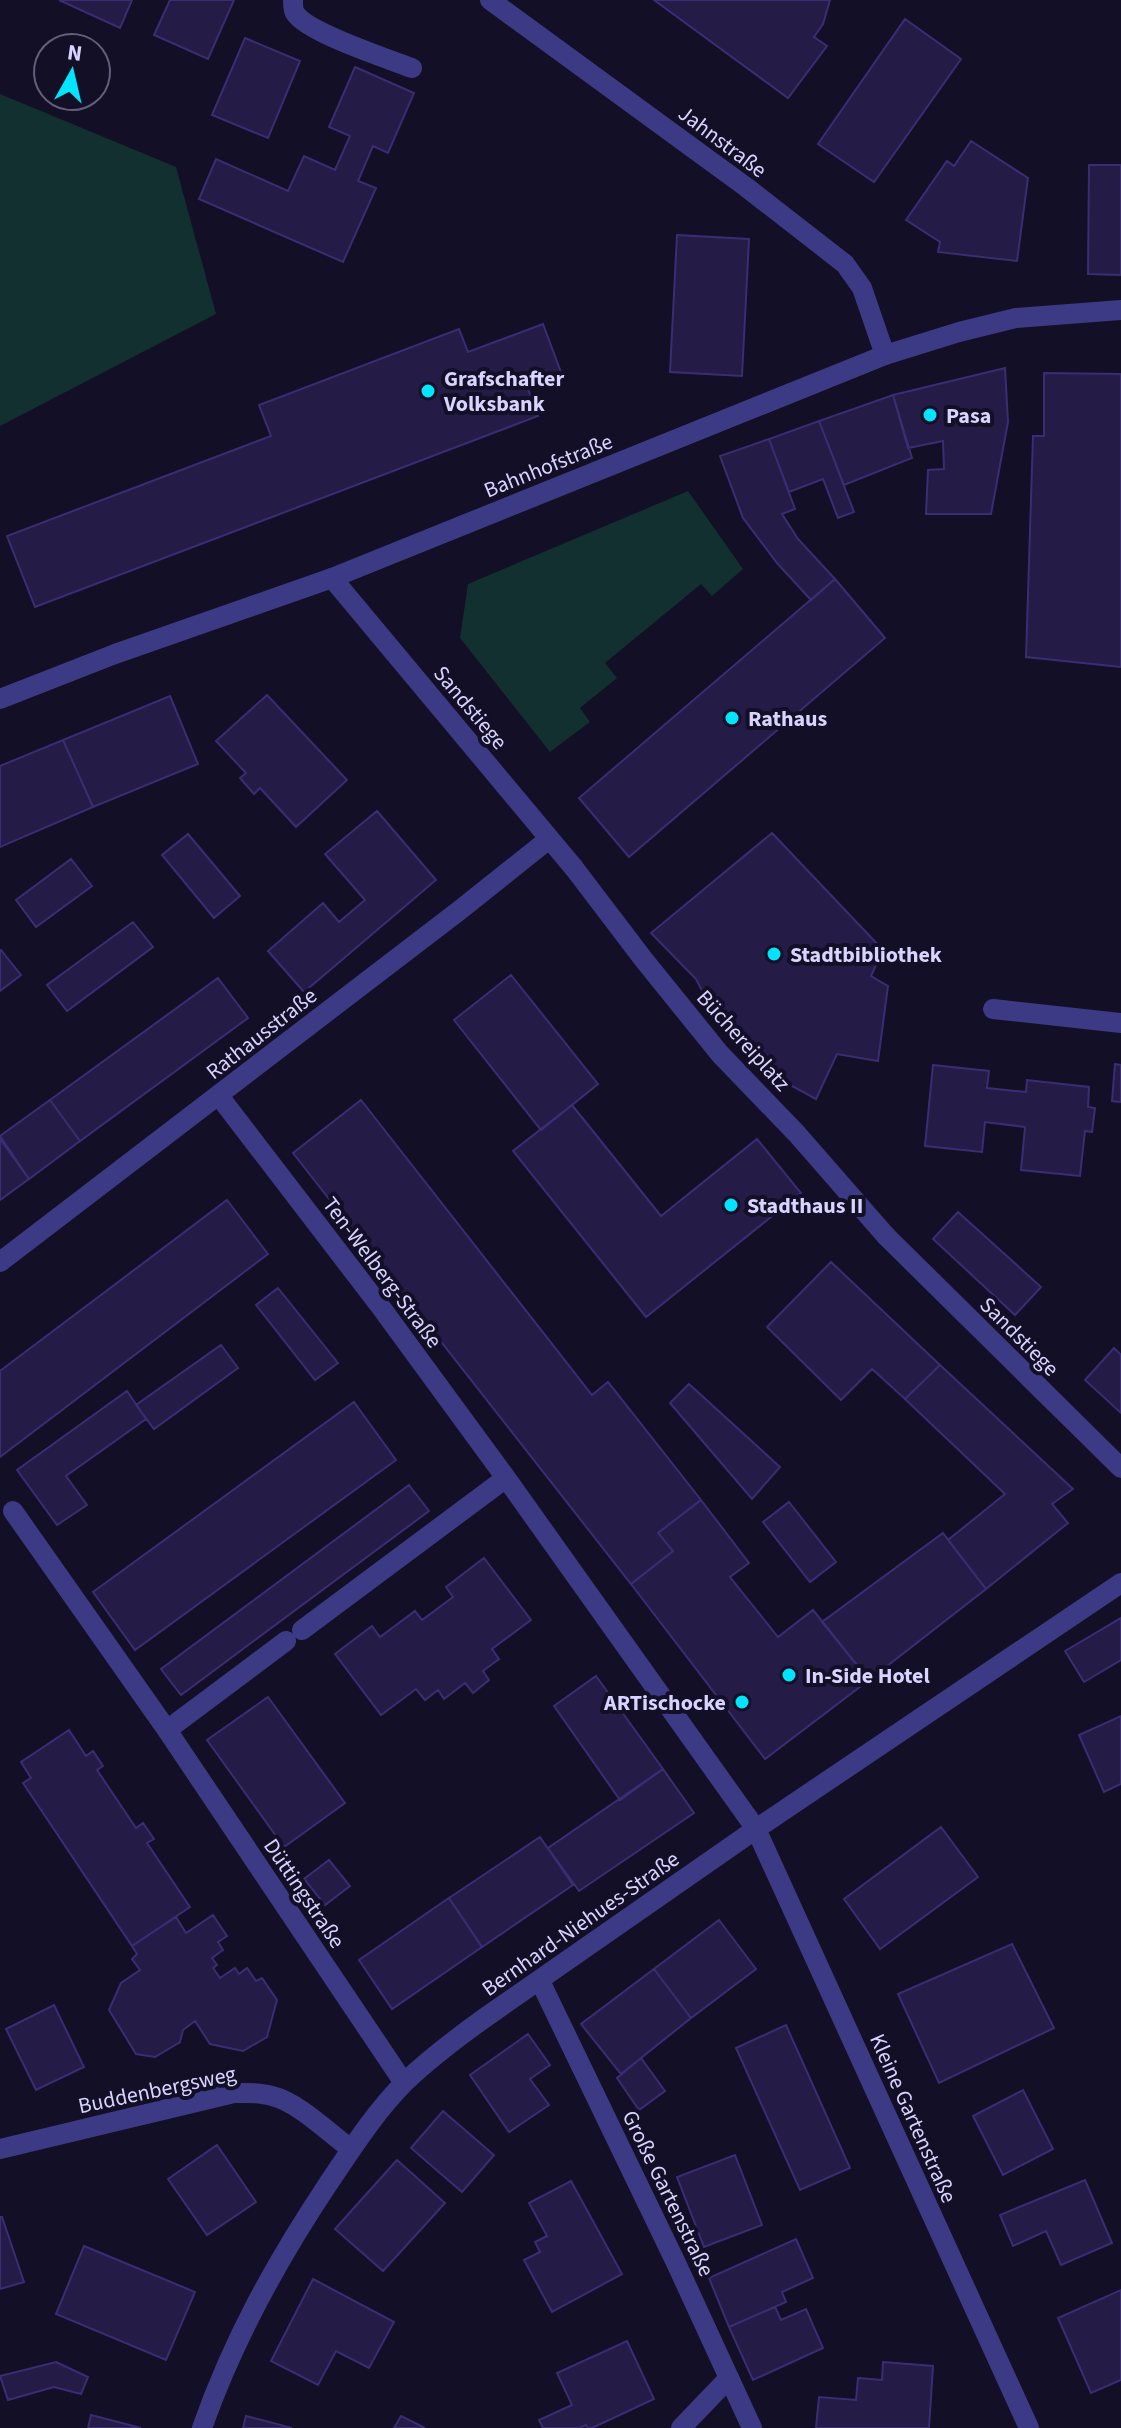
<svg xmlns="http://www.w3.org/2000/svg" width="1121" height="2428" font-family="'Source Sans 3',sans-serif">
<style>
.green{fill:#12302f}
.building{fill:#241b47;stroke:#3b2d73;stroke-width:2}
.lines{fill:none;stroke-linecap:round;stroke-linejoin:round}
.service{stroke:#3d3a85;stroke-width:20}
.pedestrian{stroke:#3d3a85;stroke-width:20}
.minor{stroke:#3d3a85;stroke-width:20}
.tertiary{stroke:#3d3a85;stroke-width:20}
.poi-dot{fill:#00e5ff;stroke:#130f26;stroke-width:3}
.labels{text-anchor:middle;stroke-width:8;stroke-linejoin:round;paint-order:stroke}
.street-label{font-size:22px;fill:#d9d4ff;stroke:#130f26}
.poi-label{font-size:22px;font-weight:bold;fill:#d9d4ff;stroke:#130f26;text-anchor:start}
</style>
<rect width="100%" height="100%" fill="#130f26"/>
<path class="green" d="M0 94 176 167 216 314 0 426Z
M688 491 743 569 712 596 701 584 605 663 617 678 580 708 590 722 550 752 460 638 468 584Z"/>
<path class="building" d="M59 0H132L120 28Z
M170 0H234L208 59 154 35Z
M654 0H830L823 24 814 37 827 46 788 98Z
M905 19 961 59 874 182 818 144Z
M245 38 300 61 268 138 212 115Z
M355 67 414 93 388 153 373 146 358 181 376 188 343 262 199 199 216 159 288 191 304 156 335 170 350 136 329 127Z
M971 141 1028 178 1017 261 938 252 940 242 906 220 947 161 954 166Z
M1089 165H1121V275L1088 274Z
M677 235 749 239 742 376 670 372Z
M543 324 562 375 528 389 538 416 35 607 7 536 271 436 259 405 459 329 468 352Z
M1005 368 1008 422 991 514H926L928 470 944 469 943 441 908 448 893 395Z
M1044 373 1121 374V667L1026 657 1033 436H1044Z
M893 395 912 458 844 485 819 421Z
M819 421 854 512 838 518 823 479 789 492 769 439Z
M769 439 795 509 782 514 798 539 835 579 811 600 777 563 743 518 720 456Z
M835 579 885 638 629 857 579 798Z
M267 695 347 780 296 827 260 788 254 794 240 778 246 773 216 741Z
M170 696 198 764 93 807 63 740Z
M63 740 93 807 0 847V766Z
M377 811 436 880 304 992 268 951 323 903 339 922 365 900 325 854Z
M772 833 883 950 871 976 888 986 878 1061 837 1054 816 1099 775 1077 756 1065 740 1049 714 1014 696 979 651 933Z
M188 834 240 896 214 918 162 855Z
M71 859 92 886 36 927 16 900Z
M133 922 153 947 67 1011 47 985Z
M1 950 21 975 0 991V951Z
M511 975 598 1084 541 1130 454 1020Z
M218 978 248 1018 80 1141 50 1100Z
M1115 1064 1121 1065V1102L1112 1101Z
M933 1065 989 1071 987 1088 1026 1092 1027 1080 1089 1087 1088 1107 1095 1108 1092 1132 1085 1131 1080 1176 1021 1170 1025 1127 985 1122 982 1152 925 1146Z
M50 1100 80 1141 29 1179 0 1136Z
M361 1100 592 1395 608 1382 701 1500 658 1533 673 1551 631 1584 293 1153Z
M572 1105 661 1216 757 1139 801 1193 646 1317 513 1151Z
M0 1139 29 1179 0 1200Z
M227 1200 268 1254 0 1457V1371Z
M958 1212 1041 1287 1015 1315 933 1239Z
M831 1262 940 1365 905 1399 872 1369 841 1400 767 1327Z
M278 1288 338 1363 315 1380 256 1305Z
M221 1345 238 1368 154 1429 136 1405Z
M1114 1348 1121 1355V1413L1085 1380Z
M940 1365 1073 1489 1052 1504 1068 1523 986 1589 948 1540 1005 1494 905 1399Z
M689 1384 780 1467 752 1499 670 1403Z
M127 1391 146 1419 66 1476 87 1505 57 1525 17 1470Z
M354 1402 396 1460 135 1650 93 1592Z
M409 1485 429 1511 181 1695 161 1669Z
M701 1500 749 1563 730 1577 778 1637 813 1610 869 1680 765 1759 631 1584 673 1551 658 1533Z
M789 1502 836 1562 810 1582 763 1522Z
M943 1533 986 1589 869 1680 822 1622Z
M484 1558 531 1620 492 1649 499 1659 483 1671 489 1680 473 1693 465 1683 444 1699 438 1690 425 1700 416 1689 381 1715 335 1654 372 1626 380 1637 415 1611 422 1620 453 1597 446 1587Z
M1121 1618V1660L1084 1682 1065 1651Z
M596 1676 663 1769 620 1800 554 1706Z
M268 1697 345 1803 284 1847 207 1740Z
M1121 1716V1784L1104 1792 1079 1735Z
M69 1730 86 1756 93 1751 103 1766 97 1770 136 1828 143 1823 154 1839 147 1843 190 1907 132 1946 23 1783 31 1778 21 1762Z
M663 1769 694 1813 579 1891 548 1848Z
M941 1827 978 1877 880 1949 844 1899Z
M540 1837 573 1885 482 1947 449 1898Z
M329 1860 350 1886 325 1905 304 1879Z
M449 1898 482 1947 392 2009 359 1960Z
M213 1915 227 1936 218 1942 223 1950 212 1958 217 1965 213 1968 220 1978 235 1968 239 1974 247 1968 256 1981 262 1978 277 2000 267 2037 243 2051 210 2044 195 2021 183 2030 180 2042 155 2057 136 2054 109 2010 121 1983 140 1970 132 1959 137 1954 132 1946 176 1917 186 1933Z
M719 1920 756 1969 691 2018 654 1969Z
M1012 1944 1054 2028 939 2083 898 1994Z
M654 1969 691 2018 621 2074 581 2024Z
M54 2005 84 2067 36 2090 6 2029Z
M786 2025 850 2168 800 2190 736 2048Z
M528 2034 550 2065 530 2079 549 2105 509 2132 470 2075Z
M641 2058 665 2091 639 2110 617 2078Z
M1023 2090 1053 2149 1003 2175 973 2116Z
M443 2111 494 2155 462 2192 411 2148Z
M217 2145 256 2202 207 2235 168 2179Z
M735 2155 762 2225 704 2247 677 2177Z
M397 2160 445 2203 383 2271 335 2229Z
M1085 2180 1112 2243 1061 2265 1046 2231 1013 2246 1000 2215Z
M571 2181 622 2274 552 2312 524 2260 540 2252 535 2242 547 2236 529 2203Z
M0 2217H2L24 2282 0 2289Z
M796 2239 813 2278 782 2292 786 2302 729 2327 709 2278Z
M84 2246 195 2292 166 2360 56 2314Z
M313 2279 394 2322 369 2368 336 2351 318 2385 271 2361Z
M1121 2290V2380L1091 2393 1058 2318Z
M775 2307 781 2320 806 2309 823 2348 753 2380 729 2327Z
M627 2341 654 2399 592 2428H588L586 2425 579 2428H543L539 2420 572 2405 557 2373Z
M56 2362 88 2377 81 2394 54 2387 8 2400 0 2376Z
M883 2362 933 2366 929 2428H816L819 2397 856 2400 858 2378 882 2380Z
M91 2415 141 2428H88Z
M246 2416 292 2428H243Z
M401 2416 425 2428H394Z"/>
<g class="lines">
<path class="service" d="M293 0C293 4 293 10 295 13 306 32 388 59 412 68
M993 1009 1121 1023
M681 2428 729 2378"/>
<path class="pedestrian" d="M574 868 644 960 720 1054 797 1134 886 1236"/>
<path class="minor" d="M490 0 746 187 845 264 862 288 885 355
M332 578 574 868
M219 1096 380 1306 506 1478 756 1829 1029 2428
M886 1236 1121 1468
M0 1262 460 910 549 839
M13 1511 167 1730 404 2083
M302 1630 506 1478
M167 1730 286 1641
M540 1981 677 2265 752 2428
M0 2149 234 2093C246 2093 259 2092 272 2096 298 2102 329 2133 351 2149
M202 2428C233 2340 276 2262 328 2184 351 2150 375 2112 405 2082 430 2058 458 2037 486 2017L756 1829 1121 1583"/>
<path class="tertiary" d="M0 699 115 654 332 578 885 355 959 332 1016 318 1121 310"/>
</g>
<g class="poi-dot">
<circle cx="428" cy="391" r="8"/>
<circle cx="930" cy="415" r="8"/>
<circle cx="732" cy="718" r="8"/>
<circle cx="774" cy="954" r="8"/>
<circle cx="731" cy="1205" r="8"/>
<circle cx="789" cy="1675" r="8"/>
<circle cx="742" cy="1702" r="8"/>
</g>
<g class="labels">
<g class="street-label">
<text transform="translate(723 141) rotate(37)" y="8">Jahnstraße</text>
<text transform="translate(548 465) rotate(-22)" y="8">Bahnhofstraße</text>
<text transform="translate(471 707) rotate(50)" y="8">Sandstiege</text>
<text transform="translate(261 1033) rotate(-38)" y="8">Rathausstraße</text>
<text transform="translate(744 1040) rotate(48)" y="8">Büchereiplatz</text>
<text transform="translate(383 1272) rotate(53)" y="8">Ten-Welberg-Straße</text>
<text transform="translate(1020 1336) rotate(45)" y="8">Sandstiege</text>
<text transform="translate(305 1893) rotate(56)" y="8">Düttingstraße</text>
<text transform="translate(580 1923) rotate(-35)" y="8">Bernhard-Niehues-Straße</text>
<text transform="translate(157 2089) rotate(-12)" y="8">Buddenbergsweg</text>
<text transform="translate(914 2118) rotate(66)" y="8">Kleine Gartenstraße</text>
<text transform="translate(669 2193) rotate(64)" y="8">Große Gartenstraße</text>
</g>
<g class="poi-label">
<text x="444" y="386">Grafschafter<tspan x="444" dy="25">Volksbank</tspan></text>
<text x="946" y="423">Pasa</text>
<text x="748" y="726">Rathaus</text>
<text x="790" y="962">Stadtbibliothek</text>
<text x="747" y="1213">Stadthaus II</text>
<text x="805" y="1683">In-Side Hotel</text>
<text x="726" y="1710" text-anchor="end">ARTischocke</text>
</g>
</g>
<g transform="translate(72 72) rotate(8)"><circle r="38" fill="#130f26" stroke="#625e7d" stroke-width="2"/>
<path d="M0-6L14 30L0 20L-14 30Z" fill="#00e5ff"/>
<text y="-12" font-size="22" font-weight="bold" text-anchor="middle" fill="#d9d4ff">N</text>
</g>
</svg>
